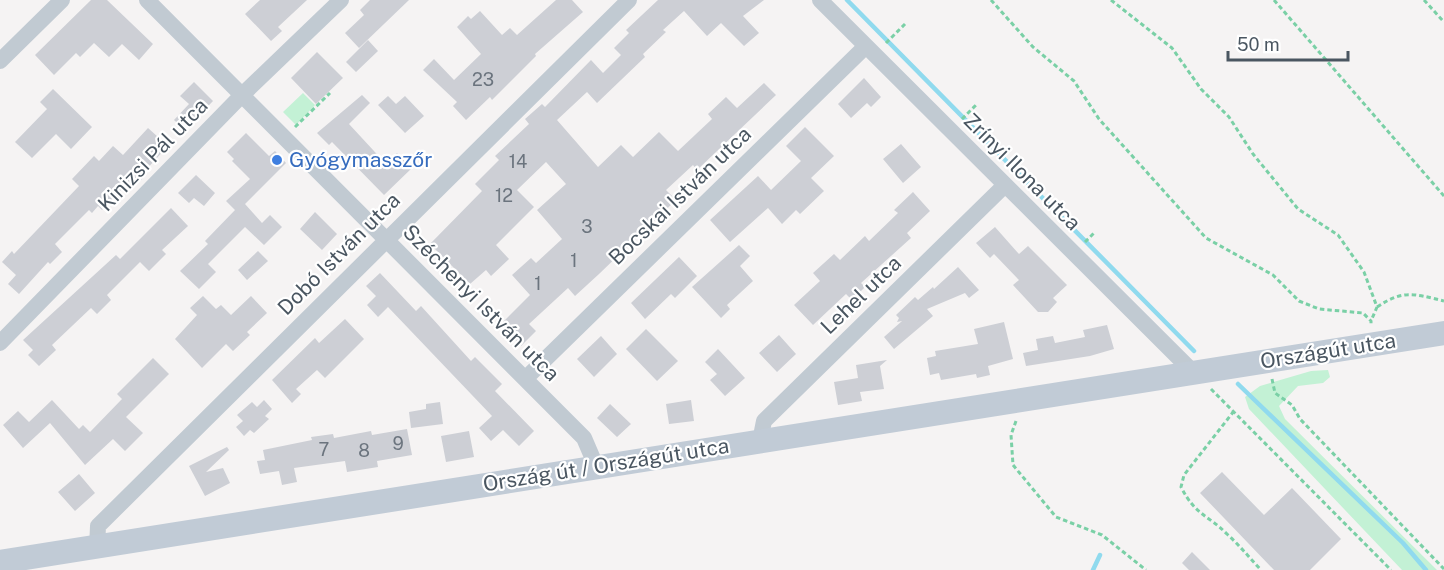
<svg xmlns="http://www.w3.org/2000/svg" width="1444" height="570" font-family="'Public Sans',sans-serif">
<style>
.green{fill:#c3f1d5}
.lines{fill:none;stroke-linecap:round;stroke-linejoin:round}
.stream{stroke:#90daee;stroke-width:4.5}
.building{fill:#cdcfd5}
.path{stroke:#7ad0a6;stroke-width:3;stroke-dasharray:4.5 3;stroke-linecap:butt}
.minor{stroke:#c1cad2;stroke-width:16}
.secondary{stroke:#c1cbd6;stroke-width:24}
.shop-dot{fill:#3f7fe0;stroke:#fff;stroke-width:2}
.labels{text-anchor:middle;stroke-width:4.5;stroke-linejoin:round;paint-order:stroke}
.number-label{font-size:18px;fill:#6b747e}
.street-label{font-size:21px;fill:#4a5661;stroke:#fff}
.shop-label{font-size:21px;fill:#366cbe;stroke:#fff;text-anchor:start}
</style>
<rect width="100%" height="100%" fill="#f5f3f3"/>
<path class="green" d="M303 93 315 105 296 125 283 112Z
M1328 370 1330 377 1323 383 1298 386 1279 406 1285 419 1437 570H1402L1249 409 1245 397 1260 386 1311 371Z"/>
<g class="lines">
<path class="stream" d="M847 0 1194 351
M1238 384 1403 543 1426 570
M1093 570 1100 555"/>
</g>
<path class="building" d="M91 0H107L153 44 139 60 122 44 109 57 94 43 80 57 76 53 54 75 35 55Z
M260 0H307L278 27 282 31 271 41 245 14Z
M370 0H409L359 48 345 33 364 15 360 10Z
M556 0H572L583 12 535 54 536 56 492 100 490 97 466 120 453 106 457 102 423 70 434 59 454 80 481 54 457 27 468 16 471 19 480 11 502 35 510 28 517 35Z
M658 0H764L743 16 759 33 744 46 721 23 707 36 684 11 663 30 666 32 643 54 645 57 597 103 587 92 557 120 598 167 621 145 633 157 659 132 678 151 712 119 708 114 726 97 737 108 764 83 776 95 697 170 693 165 666 190 676 200 599 274 575 296 568 288 529 324 536 331 521 346 500 325 530 295 512 275 531 258 536 263 562 239 537 210 566 184 546 162 517 190 534 207 496 245 509 259 491 276 486 270 470 284 430 244 482 191 475 184 499 160 495 156 529 124 525 119 542 104 545 107 591 60 603 73 621 55 614 48 629 33 626 30Z
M368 40 378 51 356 72 346 62Z
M317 52 343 78 316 104 291 78Z
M864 78 881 97 871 107 867 103 851 118 838 104Z
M194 82 213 101 185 130 174 120 189 104 180 96Z
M53 89 92 127 71 149 56 134 32 158 15 142 47 109 40 102Z
M362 95 370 103 349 124 386 164 397 153 412 168 384 195 332 142 329 145 317 133Z
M388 96 396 104 405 96 424 116 405 133 378 105Z
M805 127 834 156 811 178 824 191 800 214 796 210 782 224 768 208 730 242 710 220 758 176 771 190 801 161 786 146Z
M148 128 168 146 142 174 145 176 135 186 132 183 125 190 123 188 102 210 98 206 92 213 89 210 55 244 62 252 50 264 48 262 19 294 8 284 16 275 2 262 12 251 14 254 79 186 72 179 94 156 99 161 113 146 123 155Z
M246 133 269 156 275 151 286 163 245 204 262 223 270 215 282 227 264 245 245 227 208 264 216 272 199 289 180 271 208 244 205 241 235 210 226 201 250 179 232 161 234 159 227 152Z
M901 144 921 167 903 183 883 159Z
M196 175 215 193 204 206 194 198 189 203 178 193Z
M913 192 930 211 907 233 911 238 861 283 865 287 852 300 846 294 813 325 794 305 820 281 813 273 834 254 840 260 865 236 869 241 898 213 894 210Z
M171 208 188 226 162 250 166 254 149 271 140 262 107 295 111 300 97 314 91 308 52 345 56 350 39 366 28 355 33 350 23 340 116 255 120 259Z
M315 212 337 234 322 250 300 229Z
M995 227 1019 254 1028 246 1067 285 1053 298 1057 302 1048 312H1038L1013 285 1019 280 994 254 990 258 976 243Z
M739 245 750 256 740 266 753 281 727 305 730 309 721 318 692 287Z
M258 251 268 261 247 280 238 270Z
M679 257 697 276 675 298 671 294 645 319 631 303Z
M958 267 979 290 969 298 965 293 927 309 933 316 894 349 884 337 902 321 897 322 899 318 896 315 915 297 918 300 933 287 934 289Z
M380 273 416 311 421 306 471 361 475 357 502 384 495 391 534 431 519 446 503 430 491 441 479 428 492 416 388 307 378 317 367 305 376 296 366 286Z
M203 296 216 309 221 305 231 315 251 296 267 313 247 332 250 335 233 351 226 344 202 368 175 339 197 315 190 308Z
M345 319 364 339 325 378 317 370 296 389 301 394 292 403 272 380 315 338 319 343Z
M1004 322 1013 359 988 366 990 375 977 378 976 374 941 380 939 373 930 375 927 358 936 356 935 351 978 344 974 329Z
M1107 325 1114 349 1090 356 1026 366 1023 353 1038 350 1036 339 1053 336 1055 343 1085 337 1083 330Z
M646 329 678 361 657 381 626 349Z
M779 335 796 354 777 372 759 353Z
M601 336 617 354 594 377 577 359Z
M718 349 745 378 725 396 710 380 717 374 705 362Z
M153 358 169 374 126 417 143 433 125 451 113 439 85 465 50 423 23 448 3 425 18 411 29 422 52 400 79 429 83 425 90 432 122 399 117 394Z
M887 360 880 366 884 389 860 392 862 401 838 405 834 382 858 378 856 365Z
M264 400 272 409 265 416 269 419 254 433 250 430 244 436 236 427 243 421 237 415 252 402 257 407Z
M691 400 694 421 669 424 666 404Z
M440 402 443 424 411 428 409 412 426 409V404Z
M610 404 631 424 617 437 597 418Z
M407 429 412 455 377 461 378 467 347 472 345 461 294 468 297 482 282 485 279 471 260 474 257 461 265 460 263 450 312 440 311 437 333 434 334 438 371 431 372 435Z
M469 431 474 457 446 462 441 436Z
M227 447 229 450 206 472 223 468 230 483 205 496 189 466Z
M1222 472 1264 515 1292 488 1341 539 1310 570H1274L1200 493Z
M79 474 95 493 75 511 58 492Z
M1192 552 1210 570H1189L1182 563Z"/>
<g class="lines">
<path class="path" d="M991 0 1033 47 1074 81 1099 119 1206 238 1273 275 1299 301 1319 309 1363 313 1371 321V326
M1111 0 1172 48 1201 89 1229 117 1253 154 1298 209 1338 235 1364 272 1377 307 1371 321
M1274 0 1444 196
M1424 0 1444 22
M886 43 905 24
M962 119 977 104
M295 127 330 93
M1085 242 1094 233
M1377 307C1404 289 1414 294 1444 301
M1272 379 1275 393 1292 405 1300 419 1444 569
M1211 389 1391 570
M1234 411 1184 475 1181 487C1196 516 1207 514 1227 534 1239 545 1249 557 1260 569
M1016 421 1011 435 1013 465 1056 517 1102 535 1146 570"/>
<path class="minor" d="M147 0 584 438 596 466
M820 0 1194 373
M0 61 62 0
M0 343 242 95 341 0
M525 379 866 46
M760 441 764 421 1004 186
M97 549 98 526 629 0"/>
<path class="secondary" d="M0 562 1444 333"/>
</g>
<circle class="shop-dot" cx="277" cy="160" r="6"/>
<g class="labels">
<g class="number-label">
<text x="483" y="86">23</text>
<text x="518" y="168">14</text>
<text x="504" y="202">12</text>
<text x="587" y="233">3</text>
<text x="574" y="267">1</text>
<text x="538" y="290">1</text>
<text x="398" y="450">9</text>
<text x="324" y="456">7</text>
<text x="364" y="457">8</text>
</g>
<g class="street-label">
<text transform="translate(153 155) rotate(-46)" y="7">Kinizsi Pál utca</text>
<text transform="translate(1022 172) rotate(45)" y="7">Zrínyi Ilona utca</text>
<text transform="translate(680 196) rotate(-44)" y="7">Bocskai István utca</text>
<text transform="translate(339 254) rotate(-45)" y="7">Dobó István utca</text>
<text transform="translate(861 295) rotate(-44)" y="7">Lehel utca</text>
<text transform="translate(481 303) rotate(45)" y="7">Széchenyi István utca</text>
<text transform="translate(1328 351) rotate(-9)" y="7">Országút utca</text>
<text transform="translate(606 465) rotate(-9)" y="7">Ország út / Országút utca</text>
</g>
<g class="shop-label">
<text x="289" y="167">Gyógymasszőr</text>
</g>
</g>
<path d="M1228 51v9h120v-9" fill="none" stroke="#4a5661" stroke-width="3"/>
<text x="1237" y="51" font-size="18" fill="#4a5661" stroke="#ffffff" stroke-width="4.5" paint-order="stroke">50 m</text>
</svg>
